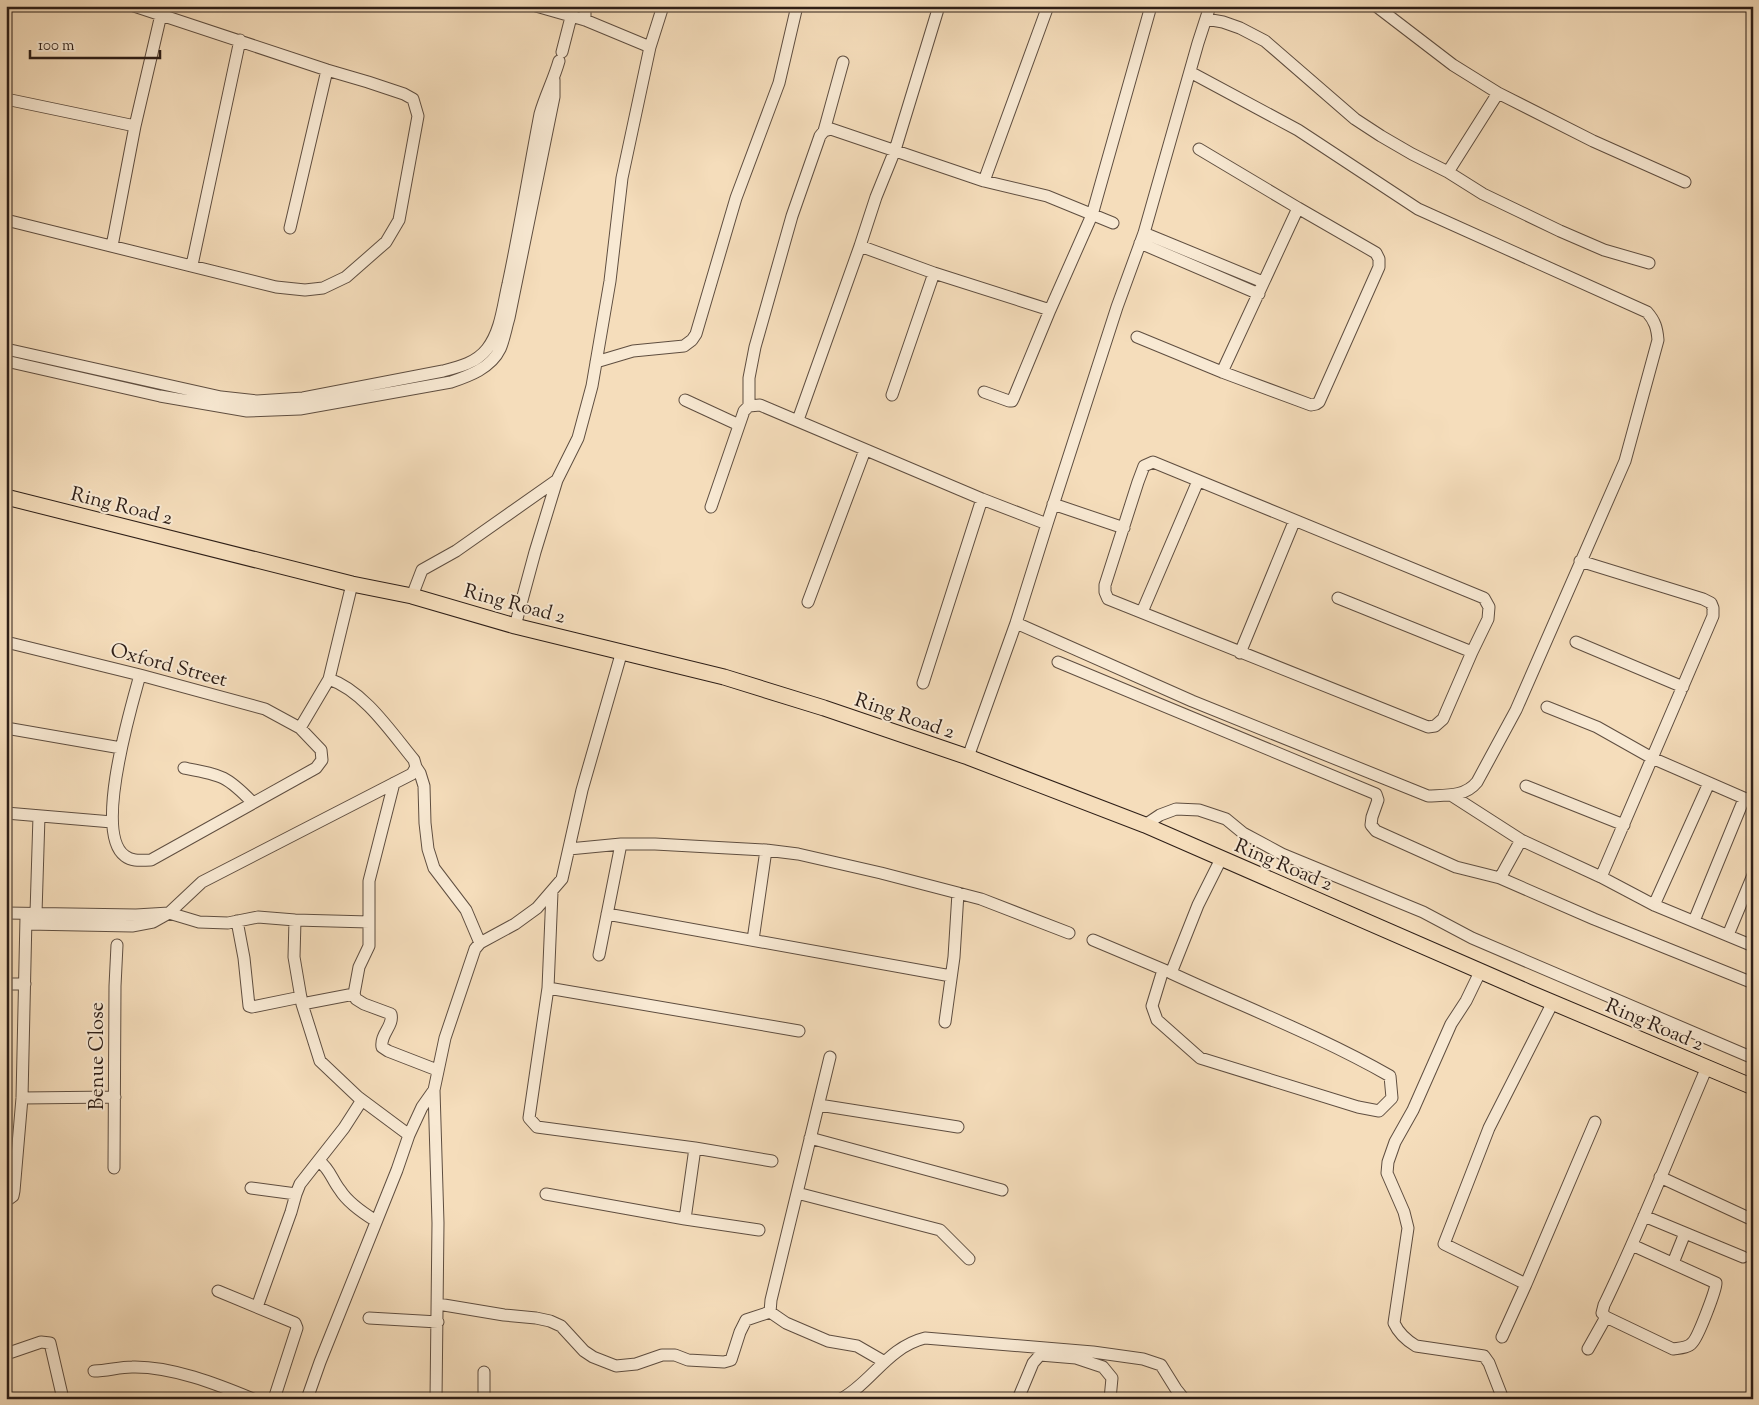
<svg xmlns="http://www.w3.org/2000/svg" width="1759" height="1405" font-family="'Sorts Mill Goudy',serif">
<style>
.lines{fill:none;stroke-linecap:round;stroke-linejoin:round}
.minor-casing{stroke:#5f4e40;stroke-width:13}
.major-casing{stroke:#2d1e17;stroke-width:17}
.minor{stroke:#f8e9d3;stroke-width:11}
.major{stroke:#f5ddbb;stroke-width:15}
.labels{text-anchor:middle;stroke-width:4;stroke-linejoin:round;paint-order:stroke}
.street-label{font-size:20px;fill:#2d1e17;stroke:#f8e9d3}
</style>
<rect width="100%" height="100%" fill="#f5ddbb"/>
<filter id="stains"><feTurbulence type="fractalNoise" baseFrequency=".004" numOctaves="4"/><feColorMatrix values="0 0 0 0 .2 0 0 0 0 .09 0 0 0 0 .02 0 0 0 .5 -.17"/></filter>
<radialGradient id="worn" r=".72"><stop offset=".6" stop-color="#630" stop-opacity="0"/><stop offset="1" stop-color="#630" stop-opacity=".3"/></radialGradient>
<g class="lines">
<defs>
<path id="minor" d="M536 6 585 20 650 47
M1376 6 1453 65 1498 93 1593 141 1685 182
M1206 19 1223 22 1240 28 1265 41 1355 119 1381 136 1412 154 1448 172 1483 194 1560 231 1604 250 1649 263
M585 20V6
M562 52 571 17
M6 99 135 126
M824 131 843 62
M1199 149 1298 208
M1448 172 1498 93
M984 181 1048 6
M6 220 276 287 305 290 323 288 346 277 386 242 399 220 418 116 413 99 404 94 368 82 327 70 134 6
M290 228 327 70
M1144 233 1263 282
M1140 243 1259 294
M112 246 135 126 163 6
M860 246 934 273 1050 310
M192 265 240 40
M1137 337 1222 372 1311 405 1316 404 1319 402 1379 267V259L1376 253 1298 208 1222 372
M6 349 221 397 257 401 303 398 443 371C459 367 476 363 487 349 501 331 503 305 508 284 520 228 529 171 540 114 545 96 554 79 559 61
M6 361 160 396 247 411 300 409 451 382C469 376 491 368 500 349 504 340 506 328 509 318L554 97V80
M596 362 633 351 684 346 692 340 696 334 736 198 779 83 797 6
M984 392 1009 401H1012L1014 397 1050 310 1092 215 1151 6
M892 395 934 273
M685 400 739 425
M749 406V378L755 347 792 216 820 136 824 131 831 129 984 181 1047 196 1113 223
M798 420 860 246 876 197 895 150 939 6
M1153 462 1484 598 1489 607 1488 619 1472 652 1443 719 1435 726 1428 727 1108 599 1105 592V585L1138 482 1144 466Z
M1053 504 1124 528
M711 507 744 411 749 406 760 405 982 499 1047 524
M1580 561 1703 599 1711 603 1713 608V616L1601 877
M412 596 422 570 456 551 557 480
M1338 598 1472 652
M808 602 865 450
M1142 612 1198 481
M1016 623 1192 701 1428 796C1446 795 1465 797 1477 782L1516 710 1625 461 1658 340C1657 328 1655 321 1647 312L1418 209 1298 130 1190 72
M515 626 535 552 557 480 578 438 592 386 610 281 622 178 650 47 663 6
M6 642 140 675 265 709 300 728 321 750 322 760 316 768 151 860C142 860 133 862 125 856 93 833 131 708 140 675
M1576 642 1683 687
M1240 653 1294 522
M1058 662 1376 794 1378 800 1372 817 1371 825 1376 831 1456 867 1500 878 1521 840
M923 683 982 499
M1547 707 1597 727 1652 758 1753 802
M6 728 121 748
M300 728 329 679 352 584
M968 757 1016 623 1047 524 1117 307 1144 233 1198 43 1210 6
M416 767 420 773 424 786 425 823 428 849 434 868 466 910 480 943
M184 768C221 775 226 775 253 803
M394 783 369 881V946L359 967 354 994 356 999 364 1004 391 1014C394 1026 380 1034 382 1047L388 1051 437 1070
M1526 786 1624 825
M1451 795 1521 840 1601 877 1654 905 1753 946
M6 813 112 822
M1145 825 1160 815 1176 809 1199 810 1226 819 1243 833 1282 854 1423 912 1472 938 1753 1058
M569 849 621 844H655L766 850 798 854 881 873 981 899 1069 933
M1500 878 1594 919 1753 983
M1654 905 1709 783
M6 913 136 915 169 913 202 882 412 774 416 767 414 760C391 732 364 691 329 679
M36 913 39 816
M607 914 951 976
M295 920 294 957 302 1004 320 1061 358 1097 409 1135
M237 921 244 958 249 1006 252 1007 301 997
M1694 921 1744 799
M27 924 132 926 153 922 169 913 199 922 228 923 258 917 295 920 369 922
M1728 935 1753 875
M753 940 766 850
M1093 940 1169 972
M599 955 621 844
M1163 970 1152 1006 1157 1020 1200 1058 1358 1107 1379 1111 1392 1098 1390 1076C1320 1036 1244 1007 1171 973L1198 905 1221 859
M1481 970 1466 1001 1451 1024 1413 1110 1395 1142 1388 1162 1387 1173 1404 1212 1408 1228 1394 1323C1399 1334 1406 1340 1416 1346L1484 1356 1489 1363 1503 1399
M6 984H25
M548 988 799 1031
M302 1004 354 994
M945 1022 954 957 958 893
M830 1057 771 1300 770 1312 786 1323 828 1341 857 1346 883 1361
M22 1098 115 1097
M819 1105 958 1127
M810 1138 1002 1190
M695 1148 772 1161
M319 1161C330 1169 332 1180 340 1190 348 1203 363 1213 376 1221
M114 1168 115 986 117 945
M1660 1177 1753 1220
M251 1188 296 1194
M797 1193 940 1230 969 1259
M546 1194 685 1219 695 1148 537 1127 529 1118 548 988 552 892
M6 1201 13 1196 14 1191 22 1098 26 917
M1644 1216 1743 1257
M685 1219 759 1230
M1632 1245 1716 1283C1716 1290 1698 1338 1692 1343 1688 1348 1679 1348 1673 1349L1606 1317 1602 1313 1604 1305C1642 1227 1673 1146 1707 1067
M1673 1263 1685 1233
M1526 1284 1595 1122
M218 1291 295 1323 297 1328 274 1399
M438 1304 504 1315 536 1318 550 1321 561 1326 584 1351 593 1357 616 1366 636 1364 662 1355H675L688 1360 724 1362 731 1360 740 1332 746 1320 770 1312
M257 1307 291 1212 296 1194 300 1184 344 1128 362 1100
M369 1318 438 1322
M1502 1337 1526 1284 1444 1244 1489 1128 1553 1002
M1588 1349 1606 1317
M6 1354 41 1342 50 1343 63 1399
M94 1371C107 1371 119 1367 132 1367 171 1366 217 1384 253 1399
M307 1399 320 1362 397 1170 409 1135 422 1107 434 1090
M436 1399 438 1223 434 1090 445 1038 475 949 480 943 515 924 537 908 562 879 582 790 622 651
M484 1399V1372
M841 1399C871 1383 888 1347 925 1338L1093 1352 1143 1359 1161 1365 1176 1389 1184 1399
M1018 1399 1033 1363 1040 1355 1076 1358 1103 1367 1112 1378 1110 1399"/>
<path id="major" d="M6 497 352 584 412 596 515 626 724 677 824 708 968 757 1145 825 1528 992 1753 1087"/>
</defs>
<use href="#minor" class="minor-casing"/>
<use href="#major" class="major-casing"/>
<use href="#minor" class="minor"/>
<use href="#major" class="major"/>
</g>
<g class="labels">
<g class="street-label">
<text transform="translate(122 505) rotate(14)" y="7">Ring Road 2</text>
<text transform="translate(515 603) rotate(15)" y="7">Ring Road 2</text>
<text transform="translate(169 664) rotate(15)" y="7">Oxford Street</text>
<text transform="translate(905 715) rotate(19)" y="7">Ring Road 2</text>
<text transform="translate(1284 864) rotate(23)" y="7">Ring Road 2</text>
<text transform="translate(1655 1024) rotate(23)" y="7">Ring Road 2</text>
<text transform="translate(96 1056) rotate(-90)" y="7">Benue Close</text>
</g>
</g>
<rect width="1759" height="1405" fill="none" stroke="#f5ddbb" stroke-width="25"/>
<rect x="8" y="8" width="1744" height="1390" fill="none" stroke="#2d1e17" stroke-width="2.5"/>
<rect x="12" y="12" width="1734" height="1380" fill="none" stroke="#2d1e17"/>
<path d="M30 50v8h130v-8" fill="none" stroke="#2d1e17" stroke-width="2.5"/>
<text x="38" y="50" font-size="15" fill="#2d1e17" stroke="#f8e9d3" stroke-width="4" paint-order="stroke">100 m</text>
<rect width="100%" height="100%" filter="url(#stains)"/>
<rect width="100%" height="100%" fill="url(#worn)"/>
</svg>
